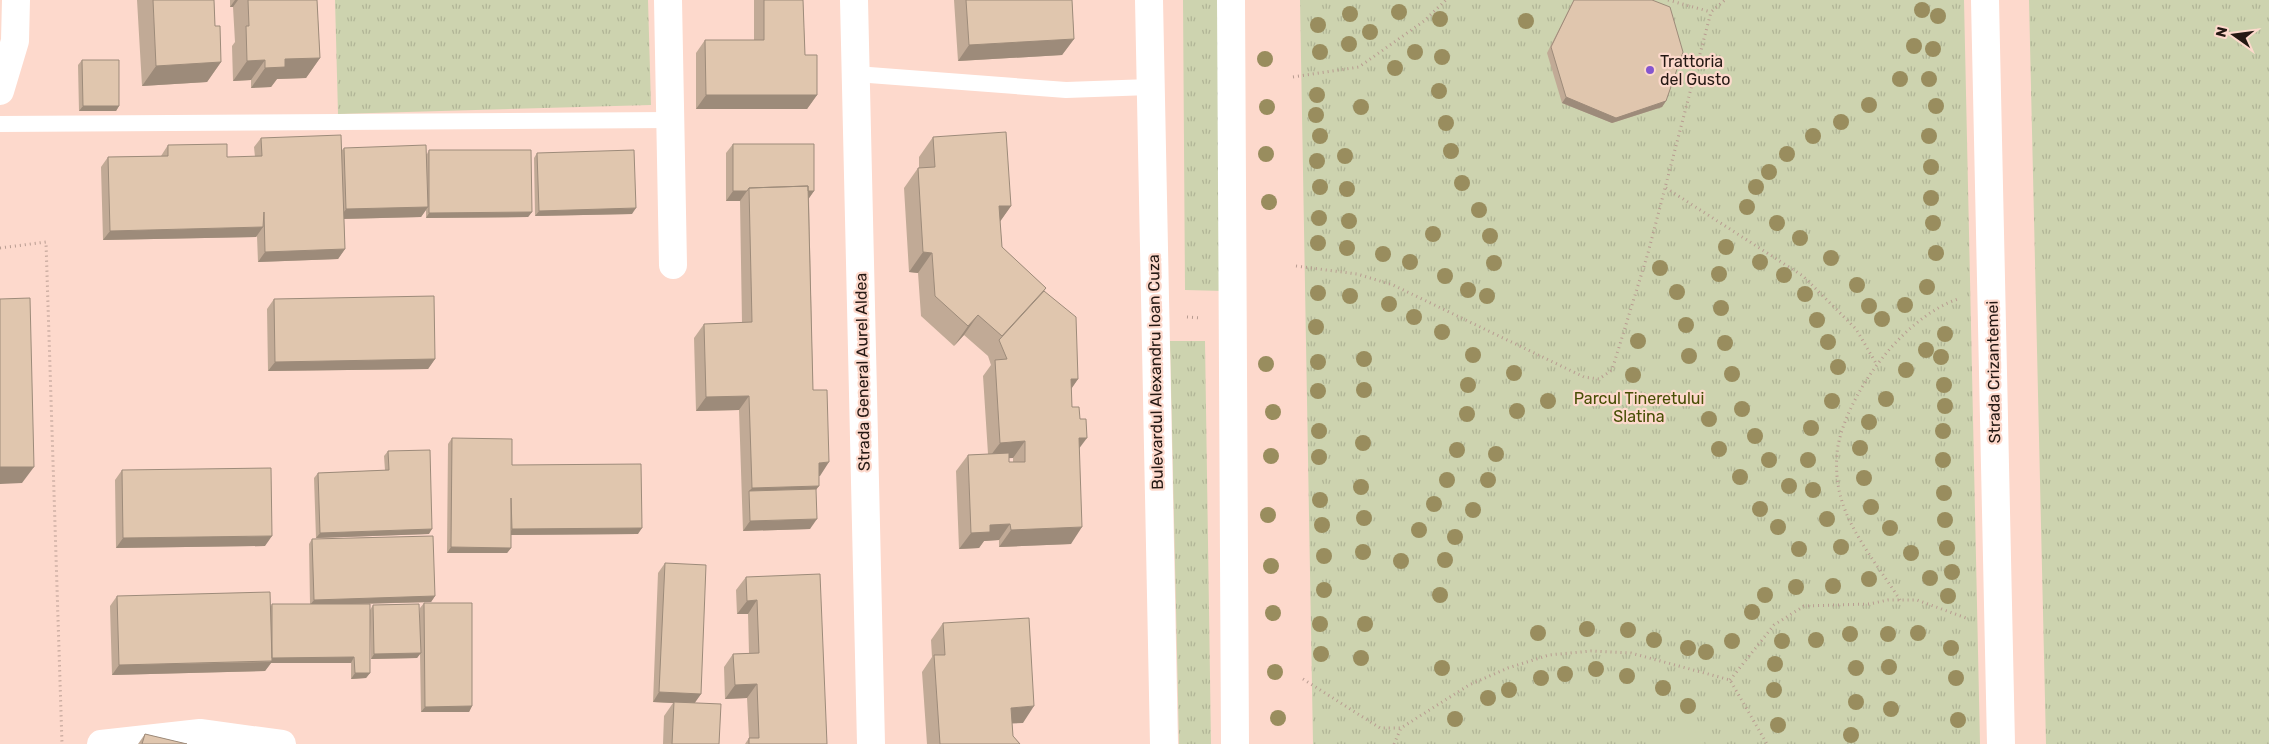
<svg xmlns="http://www.w3.org/2000/svg" width="2269" height="744" font-family="Rubik,sans-serif">
<style>
.grass{fill:url(#grass-tufts)}
.pitch{fill:#cdd3af}
.lines{fill:none;stroke-linecap:round;stroke-linejoin:round}
.path{stroke:#b89c91;stroke-width:3;stroke-dasharray:1 4;stroke-linecap:butt}
.service{stroke:#fff;stroke-width:16}
.minor{stroke:#fff;stroke-width:28}
.secondary{stroke:#fff;stroke-width:28}
.tree{fill:#998d5e}
.wall{fill:#c1aa96;fill-rule:evenodd}
.shaded-wall{fill:#9d8b7a}
.building{fill:#e0c6ae;stroke:#9d8b7a}
.poi-dot{fill:#8456cf;stroke:#fdd9cc;stroke-width:2}
.labels{text-anchor:middle;stroke-width:4.5;stroke-linejoin:round;paint-order:stroke}
.poi-label{font-size:16px;fill:#241813;stroke:#fdd9cc;text-anchor:start}
.street-label{font-size:16px;fill:#241813;stroke:#fdd9cc}
.park-label{font-size:16px;fill:#474e04;stroke:#fdd9cc}
</style>
<defs>
<pattern id="grass-tufts" width="24" height="20" patternUnits="userSpaceOnUse" patternTransform="scale(1.25)"><rect width="24" height="20" fill="#cdd3af"/><path d="M3 7l-1-3M5 7V3M7 7l1-3M15 17l-1-3M17 17v-4M19 17l1-3" fill="none" stroke="#b0b496"/></pattern>
</defs>
<rect width="100%" height="100%" fill="#fdd9cc"/>
<path class="grass" d="M335 0H648L651 105 338 114Z
M1183 0H1221L1224 291 1185 290Z
M1300 0H1964L1980 744H1313Z
M2029 0H2269V744H2046Z
M1170 341H1205L1211 744H1179Z"/>
<path class="pitch" d="M1685 720 1705 744H1658Z"/>
<g class="lines">
<path class="path" d="M1668 0 1711 12
M1293 77 1359 67 1424 21 1446 0
M1666 188 1803 276 1856 329 1877 365
M0 248 46 242 62 744
M1296 266 1357 274 1393 285 1584 377 1599 379 1612 370 1648 253 1711 12 1725 0
M1187 317 1201 318
M1900 600C1881 570 1850 532 1841 498 1836 481 1835 458 1839 441 1852 387 1905 317 1958 299
M1303 679 1380 728H1401L1469 685 1508 668 1549 655 1591 651 1631 653 1730 680 1767 744
M1730 680 1774 625 1804 606 1869 604 1888 600H1917L1966 618
M1394 744 1401 728"/>
<path class="service" d="M856 74 1066 90 1150 87
M0 124 672 120"/>
<path class="minor" d="M668 0 673 265
M854 0 871 744
M1985 0 2001 744
M0 91 15 41 16 0
M101 744 200 733 282 744"/>
<path class="secondary" d="M1149 0 1164 744
M1231 0 1235 744"/>
</g>
<g class="tree">
<circle cx="1922" cy="10" r="8"/>
<circle cx="1399" cy="12" r="8"/>
<circle cx="1350" cy="14" r="8"/>
<circle cx="1938" cy="16" r="8"/>
<circle cx="1440" cy="19" r="8"/>
<circle cx="1526" cy="21" r="8"/>
<circle cx="1318" cy="25" r="8"/>
<circle cx="1370" cy="32" r="8"/>
<circle cx="1349" cy="44" r="8"/>
<circle cx="1914" cy="46" r="8"/>
<circle cx="1933" cy="49" r="8"/>
<circle cx="1320" cy="52" r="8"/>
<circle cx="1415" cy="52" r="8"/>
<circle cx="1442" cy="57" r="8"/>
<circle cx="1265" cy="59" r="8"/>
<circle cx="1395" cy="68" r="8"/>
<circle cx="1900" cy="79" r="8"/>
<circle cx="1929" cy="79" r="8"/>
<circle cx="1439" cy="91" r="8"/>
<circle cx="1317" cy="95" r="8"/>
<circle cx="1869" cy="105" r="8"/>
<circle cx="1936" cy="106" r="8"/>
<circle cx="1267" cy="107" r="8"/>
<circle cx="1361" cy="107" r="8"/>
<circle cx="1316" cy="115" r="8"/>
<circle cx="1841" cy="122" r="8"/>
<circle cx="1446" cy="123" r="8"/>
<circle cx="1320" cy="136" r="8"/>
<circle cx="1813" cy="136" r="8"/>
<circle cx="1929" cy="136" r="8"/>
<circle cx="1451" cy="151" r="8"/>
<circle cx="1266" cy="154" r="8"/>
<circle cx="1787" cy="154" r="8"/>
<circle cx="1345" cy="156" r="8"/>
<circle cx="1317" cy="161" r="8"/>
<circle cx="1931" cy="167" r="8"/>
<circle cx="1769" cy="172" r="8"/>
<circle cx="1462" cy="183" r="8"/>
<circle cx="1320" cy="187" r="8"/>
<circle cx="1756" cy="187" r="8"/>
<circle cx="1347" cy="189" r="8"/>
<circle cx="1931" cy="198" r="8"/>
<circle cx="1269" cy="202" r="8"/>
<circle cx="1747" cy="207" r="8"/>
<circle cx="1479" cy="210" r="8"/>
<circle cx="1319" cy="218" r="8"/>
<circle cx="1349" cy="221" r="8"/>
<circle cx="1777" cy="223" r="8"/>
<circle cx="1933" cy="223" r="8"/>
<circle cx="1433" cy="234" r="8"/>
<circle cx="1490" cy="236" r="8"/>
<circle cx="1800" cy="238" r="8"/>
<circle cx="1318" cy="243" r="8"/>
<circle cx="1726" cy="247" r="8"/>
<circle cx="1347" cy="248" r="8"/>
<circle cx="1936" cy="253" r="8"/>
<circle cx="1383" cy="254" r="8"/>
<circle cx="1831" cy="258" r="8"/>
<circle cx="1410" cy="262" r="8"/>
<circle cx="1760" cy="262" r="8"/>
<circle cx="1494" cy="263" r="8"/>
<circle cx="1660" cy="268" r="8"/>
<circle cx="1719" cy="274" r="8"/>
<circle cx="1784" cy="275" r="8"/>
<circle cx="1445" cy="276" r="8"/>
<circle cx="1857" cy="285" r="8"/>
<circle cx="1927" cy="287" r="8"/>
<circle cx="1468" cy="290" r="8"/>
<circle cx="1677" cy="292" r="8"/>
<circle cx="1318" cy="293" r="8"/>
<circle cx="1805" cy="294" r="8"/>
<circle cx="1350" cy="296" r="8"/>
<circle cx="1487" cy="296" r="8"/>
<circle cx="1389" cy="304" r="8"/>
<circle cx="1905" cy="305" r="8"/>
<circle cx="1869" cy="306" r="8"/>
<circle cx="1721" cy="308" r="8"/>
<circle cx="1414" cy="317" r="8"/>
<circle cx="1882" cy="319" r="8"/>
<circle cx="1817" cy="320" r="8"/>
<circle cx="1686" cy="325" r="8"/>
<circle cx="1316" cy="327" r="8"/>
<circle cx="1442" cy="332" r="8"/>
<circle cx="1945" cy="334" r="8"/>
<circle cx="1638" cy="341" r="8"/>
<circle cx="1828" cy="342" r="8"/>
<circle cx="1725" cy="343" r="8"/>
<circle cx="1926" cy="350" r="8"/>
<circle cx="1473" cy="355" r="8"/>
<circle cx="1689" cy="356" r="8"/>
<circle cx="1941" cy="357" r="8"/>
<circle cx="1364" cy="359" r="8"/>
<circle cx="1318" cy="362" r="8"/>
<circle cx="1266" cy="364" r="8"/>
<circle cx="1838" cy="367" r="8"/>
<circle cx="1906" cy="370" r="8"/>
<circle cx="1514" cy="373" r="8"/>
<circle cx="1732" cy="374" r="8"/>
<circle cx="1633" cy="375" r="8"/>
<circle cx="1468" cy="385" r="8"/>
<circle cx="1944" cy="385" r="8"/>
<circle cx="1364" cy="390" r="8"/>
<circle cx="1318" cy="391" r="8"/>
<circle cx="1886" cy="399" r="8"/>
<circle cx="1548" cy="401" r="8"/>
<circle cx="1832" cy="401" r="8"/>
<circle cx="1945" cy="406" r="8"/>
<circle cx="1742" cy="409" r="8"/>
<circle cx="1517" cy="411" r="8"/>
<circle cx="1273" cy="412" r="8"/>
<circle cx="1467" cy="414" r="8"/>
<circle cx="1709" cy="419" r="8"/>
<circle cx="1869" cy="422" r="8"/>
<circle cx="1811" cy="428" r="8"/>
<circle cx="1319" cy="431" r="8"/>
<circle cx="1943" cy="431" r="8"/>
<circle cx="1755" cy="436" r="8"/>
<circle cx="1363" cy="443" r="8"/>
<circle cx="1860" cy="448" r="8"/>
<circle cx="1719" cy="449" r="8"/>
<circle cx="1457" cy="450" r="8"/>
<circle cx="1496" cy="454" r="8"/>
<circle cx="1271" cy="456" r="8"/>
<circle cx="1319" cy="457" r="8"/>
<circle cx="1769" cy="460" r="8"/>
<circle cx="1808" cy="460" r="8"/>
<circle cx="1943" cy="460" r="8"/>
<circle cx="1740" cy="477" r="8"/>
<circle cx="1864" cy="478" r="8"/>
<circle cx="1447" cy="480" r="8"/>
<circle cx="1488" cy="480" r="8"/>
<circle cx="1789" cy="486" r="8"/>
<circle cx="1361" cy="487" r="8"/>
<circle cx="1813" cy="490" r="8"/>
<circle cx="1944" cy="493" r="8"/>
<circle cx="1320" cy="500" r="8"/>
<circle cx="1434" cy="504" r="8"/>
<circle cx="1871" cy="507" r="8"/>
<circle cx="1760" cy="509" r="8"/>
<circle cx="1473" cy="510" r="8"/>
<circle cx="1268" cy="515" r="8"/>
<circle cx="1364" cy="518" r="8"/>
<circle cx="1827" cy="519" r="8"/>
<circle cx="1945" cy="520" r="8"/>
<circle cx="1322" cy="525" r="8"/>
<circle cx="1778" cy="527" r="8"/>
<circle cx="1890" cy="528" r="8"/>
<circle cx="1419" cy="530" r="8"/>
<circle cx="1455" cy="537" r="8"/>
<circle cx="1841" cy="547" r="8"/>
<circle cx="1947" cy="548" r="8"/>
<circle cx="1799" cy="549" r="8"/>
<circle cx="1363" cy="552" r="8"/>
<circle cx="1911" cy="553" r="8"/>
<circle cx="1324" cy="556" r="8"/>
<circle cx="1445" cy="560" r="8"/>
<circle cx="1401" cy="561" r="8"/>
<circle cx="1271" cy="566" r="8"/>
<circle cx="1952" cy="572" r="8"/>
<circle cx="1930" cy="578" r="8"/>
<circle cx="1869" cy="579" r="8"/>
<circle cx="1833" cy="586" r="8"/>
<circle cx="1796" cy="587" r="8"/>
<circle cx="1324" cy="590" r="8"/>
<circle cx="1440" cy="595" r="8"/>
<circle cx="1765" cy="595" r="8"/>
<circle cx="1948" cy="596" r="8"/>
<circle cx="1752" cy="612" r="8"/>
<circle cx="1273" cy="613" r="8"/>
<circle cx="1320" cy="624" r="8"/>
<circle cx="1365" cy="624" r="8"/>
<circle cx="1587" cy="629" r="8"/>
<circle cx="1628" cy="630" r="8"/>
<circle cx="1538" cy="633" r="8"/>
<circle cx="1918" cy="633" r="8"/>
<circle cx="1850" cy="634" r="8"/>
<circle cx="1888" cy="634" r="8"/>
<circle cx="1654" cy="640" r="8"/>
<circle cx="1816" cy="640" r="8"/>
<circle cx="1732" cy="641" r="8"/>
<circle cx="1782" cy="641" r="8"/>
<circle cx="1688" cy="648" r="8"/>
<circle cx="1951" cy="648" r="8"/>
<circle cx="1706" cy="652" r="8"/>
<circle cx="1321" cy="654" r="8"/>
<circle cx="1361" cy="658" r="8"/>
<circle cx="1775" cy="664" r="8"/>
<circle cx="1889" cy="667" r="8"/>
<circle cx="1442" cy="668" r="8"/>
<circle cx="1856" cy="668" r="8"/>
<circle cx="1596" cy="669" r="8"/>
<circle cx="1275" cy="672" r="8"/>
<circle cx="1565" cy="674" r="8"/>
<circle cx="1627" cy="676" r="8"/>
<circle cx="1541" cy="678" r="8"/>
<circle cx="1956" cy="678" r="8"/>
<circle cx="1663" cy="688" r="8"/>
<circle cx="1509" cy="690" r="8"/>
<circle cx="1774" cy="690" r="8"/>
<circle cx="1488" cy="698" r="8"/>
<circle cx="1856" cy="702" r="8"/>
<circle cx="1688" cy="706" r="8"/>
<circle cx="1891" cy="709" r="8"/>
<circle cx="1278" cy="718" r="8"/>
<circle cx="1455" cy="719" r="8"/>
<circle cx="1958" cy="720" r="8"/>
<circle cx="1778" cy="725" r="8"/>
<circle cx="1851" cy="735" r="8"/>
</g>
<path class="wall" d="M137 0H214L215 26 221 62 207 82 142 86Z
M230 0H317L320 58 306 78 277 79 271 87 251 88V80L233 81 232 46 235 42 233 7H230Z
M754 0H803L805 55 817 95 807 109H696V53L705 40H754Z
M954 0H1072L1074 39 1062 55 958 61Z
M1574 0 1666 101 1662 107 1612 123 1562 103 1547 53 1571 5Z
M82 60 119 106 116 111H79L78 65Z
M933 137 1011 206 1000 221 1002 247 1046 288 1044 291 1078 379 1071 389 1072 407 1079 449 1071 544 999 547V540L984 541 979 548 959 549 956 471 968 455 988 454 983 376 991 365 988 356 964 335 954 346 921 316 918 273 909 272 904 188 918 168H919V157ZM1009 458H1013V462H1009Z
M261 138 342 150 344 148 427 154 429 150 532 212 528 217 426 218V210L421 217 344 219 345 249 338 259 258 262 257 236 256 237 103 240 101 167 108 157 161 156 168 145 227 157H255L254 147Z
M733 144 814 191 809 198 813 390 820 476H819V486L816 489 810 529 743 531 739 410 696 411 694 338 704 324 742 323 740 201H726V153Z
M537 153 632 214 535 216 534 158Z
M274 299 435 359 428 369 268 371 267 309Z
M452 438 512 465 638 534 511 535V548L507 553H447L448 444Z
M388 451 429 534 316 538 314 478 318 473 385 470 384 456Z
M122 470 265 546 116 548 115 480Z
M312 539 435 596 431 602 359 604 370 610 373 605 420 641V608L424 603 472 706 469 712H421L420 653 417 658 371 659 370 622V673L366 678 351 679V663H271L265 671 112 675 110 606 117 596 271 606 272 604H310L309 544Z
M665 563 701 694 694 703 719 744H663L664 716 673 703 653 702 658 573Z
M746 577 827 744H745L749 738 747 698 725 699 724 667 733 654 749 653 748 614H737L736 590Z
M943 623 1023 723H1012L1013 736 1020 744H927L922 672 932 657 931 640Z
M145 734 187 744H138Z"/>
<path class="shaded-wall" d="M235 0H238L233 7H230Z
M1074 39 1062 55 958 61 969 45Z
M320 58 306 78 277 79 271 87 251 88 265 68 285 59Z
M265 60 251 80 233 81 247 61Z
M221 62 207 82 142 86 156 66Z
M706 95H817L807 109H696Z
M1566 97 1666 101 1662 107 1612 123 1562 103Z
M83 106H119L116 111H79Z
M733 191H747L740 201H726Z
M749 191H814L807 201Z
M999 206H1011L997 226Z
M428 207 421 217 339 219 346 209Z
M636 208 632 214 535 216 539 211Z
M532 212 528 217 426 218 429 213Z
M263 227 256 237 103 240 110 231Z
M345 249 338 259 258 262 265 252Z
M923 252 932 253 918 273 909 272Z
M978 315 964 335 954 346 968 326Z
M435 359 428 369 268 371 275 362Z
M1071 379H1078L1067 395Z
M749 396 739 410 696 411 706 397Z
M1079 438H1087L1075 454Z
M1025 441 1013 458 988 459 1000 443Z
M829 462 820 476 809 477 819 463Z
M0 467H34L22 483 0 484Z
M819 486 809 499 749 491 752 488Z
M817 519 810 529 743 531 750 521Z
M1010 524 999 540 984 541 979 548 959 549 971 533 990 525Z
M1082 527 1071 544 999 547 1011 530Z
M642 528 638 534 509 535 512 529Z
M432 529 429 534 316 538 320 533Z
M272 536 265 546 116 548 123 538Z
M451 547 511 548 507 553H447Z
M435 596 431 602 310 605 314 600Z
M757 600 748 614H737L747 601Z
M421 653 417 658 371 659 374 654Z
M354 657 351 663H271L265 671 112 675 119 665 270 662 272 658Z
M355 673H370L366 678 351 679Z
M757 684 747 698 725 699 735 685Z
M659 692 701 694 694 704 653 702Z
M472 706 469 712H421L425 707Z
M1034 706 1023 723 999 724 1011 708Z"/>
<path class="building" d="M153 0H214L215 26H220L221 62 156 66Z
M248 0H317L320 58 285 59V67L265 68V60L247 61 246 26H249Z
M764 0H803L805 55H817V95H706L705 40H764Z
M966 0H1072L1074 39 969 45Z
M1574 0H1652L1670 7 1683 52 1666 101 1616 118 1566 97 1551 47Z
M82 60H119V106H83Z
M1006 132 1011 206H999L1002 247 1046 288 1002 336 978 315 968 326 935 296 932 253 923 252 918 168 935 167 933 137Z
M341 135 345 249 265 252 264 212 263 227 110 231 108 157 168 156V145L227 144V157L262 156 261 138Z
M733 144H814V191H808V186L749 188 747 191H733Z
M426 145 428 207 346 209 344 148Z
M429 150H531L532 212 429 213Z
M634 150 636 208 539 211 537 153Z
M808 186 813 390H827L829 462 819 463V486L752 488 749 396 706 397 704 324 752 322 749 188Z
M1044 291 1076 317 1078 379H1071L1072 407H1079L1080 419H1086L1087 438H1079L1082 527 1011 530 1010 524 990 525V532L971 533 968 455 1009 453V462H1025V441L1000 443 995 360 1007 359 999 340Z
M434 296 435 359 275 362 274 299Z
M30 298 34 467H0V299Z
M452 438 512 439V465L641 464 642 528 512 529 511 498V548L451 547Z
M430 450 432 529 320 533 318 473 389 470 388 451Z
M271 468 272 536 123 538 122 470Z
M816 489 817 519 750 521 749 491Z
M433 536 435 596 314 600 312 539Z
M665 563 706 565 701 694 659 692Z
M820 574 827 744H749V738H759L757 684 735 685 733 654 759 653 757 600 747 601 746 577Z
M270 592 272 661 119 665 117 596Z
M424 603H472V706L425 707Z
M272 604H370V673H355L354 657 272 658Z
M419 604 421 653 374 654 373 605Z
M1029 618 1034 706 1011 708 1013 736 1020 744H940L934 655H945L943 623Z
M674 702 721 704 719 744H672Z
M145 734 187 744H142Z"/>
<circle class="poi-dot" cx="1650" cy="70" r="5"/>
<g class="labels">
<g class="poi-label">
<text x="1660" y="67">Trattoria<tspan x="1660" dy="18">del Gusto</tspan></text>
</g>
<g class="street-label">
<text transform="translate(862 372) rotate(-91)" y="6">Strada General Aurel Aldea</text>
<text transform="translate(1155 372) rotate(-91)" y="6">Bulevardul Alexandru Ioan Cuza</text>
<text transform="translate(1993 372) rotate(-91)" y="6">Strada Crizantemei</text>
</g>
<g class="park-label">
<text x="1639" y="404">Parcul Tineretului<tspan x="1639" dy="18">Slatina</tspan></text>
</g>
</g>
<g transform="translate(2234 35) rotate(284)" stroke="#fdd9cc" stroke-width="4" paint-order="stroke">
<path d="M0-4L9 19L0 12L-9 19Z" fill="#241813"/>
<text y="-8" font-size="14" font-weight="bold" text-anchor="middle" fill="#241813">N</text>
</g>
</svg>
